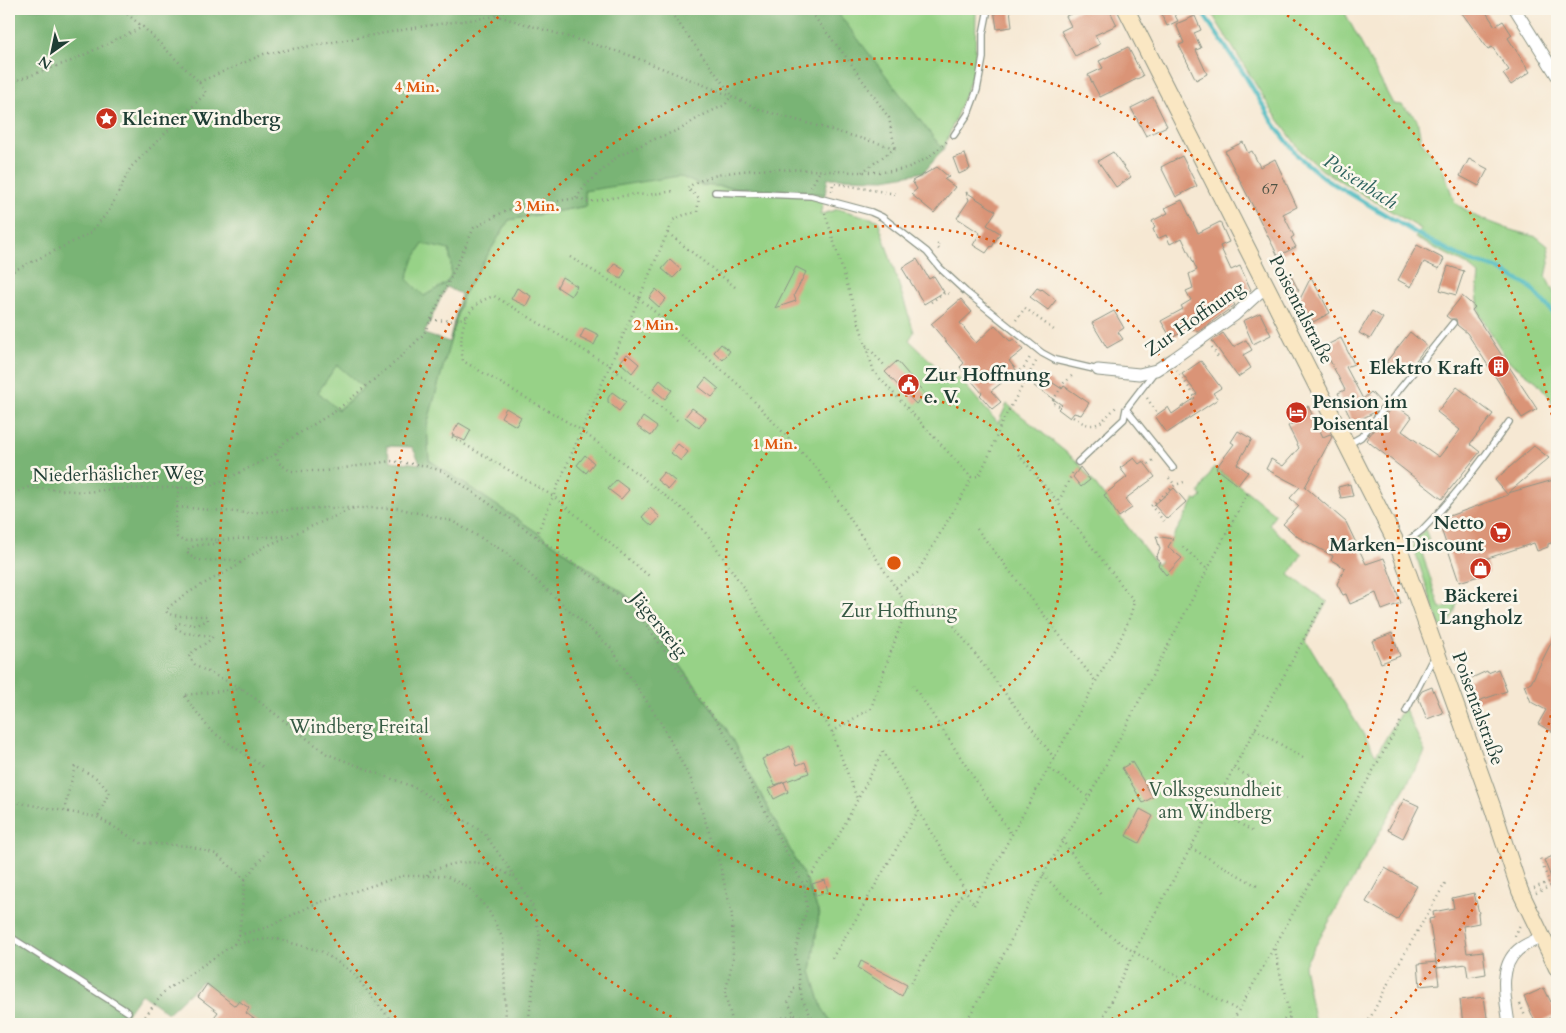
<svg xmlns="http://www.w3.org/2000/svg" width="1566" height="1033" font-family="Cardo,serif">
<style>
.green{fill:#97d287;stroke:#5b885e}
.forest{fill:#79b474;stroke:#4c7854;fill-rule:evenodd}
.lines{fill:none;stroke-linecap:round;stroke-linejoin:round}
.stream{stroke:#49b9c0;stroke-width:4.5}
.building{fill:#da9477}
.lane-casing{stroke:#8a9284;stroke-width:8}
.street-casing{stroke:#8a9284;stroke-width:13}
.secondary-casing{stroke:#8a9284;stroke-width:18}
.path{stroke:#8a9284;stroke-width:2.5;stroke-dasharray:1 4;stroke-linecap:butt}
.lane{stroke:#fff;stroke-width:5.5}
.street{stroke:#fff;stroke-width:11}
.secondary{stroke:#fae7c3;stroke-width:16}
.ring{fill:none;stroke:#de580e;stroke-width:2.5;stroke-dasharray:2.5 5}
.labels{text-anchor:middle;stroke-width:5;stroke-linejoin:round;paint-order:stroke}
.number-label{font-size:16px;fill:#4e5345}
.poi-label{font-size:19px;font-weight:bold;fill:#1f3d34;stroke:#fbf7ec;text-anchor:start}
.street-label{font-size:19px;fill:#1f3d34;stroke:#fbf7ec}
.park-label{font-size:19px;fill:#375b45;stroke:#fbf7ec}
.water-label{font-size:20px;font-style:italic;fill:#2c625e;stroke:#fbf7ec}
.centre{fill:#de580e;stroke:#fbf7ec;stroke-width:2.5}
.ring-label{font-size:15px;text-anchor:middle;font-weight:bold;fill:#de580e;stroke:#fbf7ec;stroke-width:5;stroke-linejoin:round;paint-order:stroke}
</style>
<rect width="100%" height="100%" fill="#fbf7ec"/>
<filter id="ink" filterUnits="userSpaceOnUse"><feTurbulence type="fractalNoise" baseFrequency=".02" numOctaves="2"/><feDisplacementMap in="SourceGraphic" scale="10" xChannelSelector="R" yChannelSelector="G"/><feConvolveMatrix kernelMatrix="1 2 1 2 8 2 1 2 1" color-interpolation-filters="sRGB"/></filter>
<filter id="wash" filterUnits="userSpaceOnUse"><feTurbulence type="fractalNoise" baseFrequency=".0096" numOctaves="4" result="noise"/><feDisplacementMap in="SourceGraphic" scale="20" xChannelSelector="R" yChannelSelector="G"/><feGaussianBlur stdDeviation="1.12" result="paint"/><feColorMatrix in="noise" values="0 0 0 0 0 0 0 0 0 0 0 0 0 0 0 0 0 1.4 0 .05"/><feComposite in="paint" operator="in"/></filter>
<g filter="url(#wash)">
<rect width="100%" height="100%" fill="#f6e8d3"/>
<path class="green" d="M9 9H976L975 68 943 150 936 140 917 154 901 160 788 163 680 176 700 185 825 194 820 215 838 209 878 220 914 332 909 340 951 381 957 376 998 423 1007 404 1078 462 1157 565 1195 499 1197 501 1202 497 1199 493 1214 467 1248 492 1275 514 1269 525 1302 554 1289 575 1327 602 1306 640 1376 755 1404 707 1425 752 1304 966 1315 1024H833L822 1008 811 971 819 914 807 882 726 728 633 600 538 533 429 460 427 425 463 295 509 220 587 206 584 191 489 207 447 249 449 250C454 283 452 280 424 296L412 284 257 439 271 492 429 487 625 627 766 881 728 1024H369L344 986 274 946 137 976 9 911Z
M1209 9H1343L1393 104 1402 105 1417 119 1421 141 1442 167 1455 203 1477 217 1514 231 1537 237 1548 246 1550 258 1546 277 1557 299V421L1551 399 1537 382 1508 361 1480 315 1477 293 1479 275 1466 264 1415 238 1421 229 1322 170 1300 150 1271 109Z
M337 364 364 388 337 410 318 392Z
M1425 529 1429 540 1419 544 1440 608 1449 606 1454 601 1457 602C1456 612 1450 623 1443 629L1439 624 1413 546 1416 538Z"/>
<path class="forest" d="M9 9H835L943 150 924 172 885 179 828 178 825 194 700 185 679 176 584 191 587 206 509 220 463 295 427 425 429 460 538 533 633 600 726 728 807 882 819 914 811 971 822 1008 833 1024H261L246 1013 249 1008 239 1001 235 1006 202 981 168 1013 141 994 120 1024H9ZM423 244 449 250C454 283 452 280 424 296L407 279 413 261ZM446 287 461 294 449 342 424 334ZM337 365 364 388 338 410 318 392ZM386 446 412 447 421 464 391 461Z"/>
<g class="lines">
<path class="stream" d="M1200 9 1246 77 1274 124 1298 156 1324 178 1426 239 1468 260 1496 268 1529 286 1550 309 1557 320"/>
</g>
<g id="blocks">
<path class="building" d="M994 9H1010L1012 27 997 29Z
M1082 9H1109L1117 25 1095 35 1100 44 1075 56 1061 31 1071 26 1066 16Z
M1459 9H1484L1495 26 1503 21 1512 35 1508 38 1530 72 1511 85 1503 74 1509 70 1492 47 1488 49Z
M1172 10 1178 21 1167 26 1162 15Z
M1195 16 1201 30 1194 33 1201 48 1196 50 1207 74 1196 80 1179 45 1184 43 1176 24Z
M1128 47 1143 76 1100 97 1088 75 1103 68 1099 61Z
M1153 97 1167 126 1146 136 1131 108Z
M1243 142 1248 153 1252 151 1260 167 1275 159 1297 207 1283 214 1294 236 1291 238 1296 247 1278 256 1225 151Z
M1113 152 1131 177 1116 187 1098 161Z
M965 154 970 169 959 174 953 158Z
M1182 156 1197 186 1176 197 1161 167Z
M1469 159 1488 169 1479 186 1460 176Z
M937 167 949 177 944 179 955 187 934 213 911 194 917 189 912 181Z
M966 192 996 211 987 225 1000 233 992 247 991 246 986 253 973 245 980 233 957 218 969 200Z
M1182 200 1198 233 1220 222 1229 242 1220 246 1231 270 1240 266 1251 290 1232 301 1235 305 1198 332 1191 328 1171 338 1161 321 1183 309 1181 306 1191 300 1186 291 1193 288 1189 274 1197 270 1182 238 1170 244 1166 235 1157 239 1153 229 1155 228 1152 221 1168 213 1165 208Z
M1417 245 1444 259 1439 269 1424 262 1411 287 1398 280Z
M917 259 929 279 934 276 944 292 924 304 902 268Z
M670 260 681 270 673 278 662 269Z
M615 263 626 270 621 279 609 272Z
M1448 266 1464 271 1456 295 1440 290Z
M796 267 806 272 794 295 796 301 775 308Z
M1290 274 1299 291 1289 296 1280 278Z
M562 277 577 286 571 296 557 287Z
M1311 277 1330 313 1313 322 1309 314 1306 315 1299 301Z
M517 288 531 296 526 306 511 299Z
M1037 288 1041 290 1042 289 1056 300 1048 310 1030 297Z
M656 289 666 299 659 307 649 298Z
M1462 296 1475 307 1472 310 1537 409 1522 418 1467 333 1457 325 1456 319H1450L1446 316Z
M961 299 972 312 960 323 976 343 995 325 1010 341 1014 339 1023 350 1009 361 1017 371 991 391 1001 402 992 409 980 395 982 393 960 367 964 363 931 324Z
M1114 311 1124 328 1118 332 1123 339 1107 348 1092 323Z
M1372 311 1383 318 1370 339 1359 333Z
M1260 313 1271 335 1253 344 1243 321Z
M585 328 599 335 594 345 580 338Z
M1410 332 1427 346 1410 368 1407 366 1401 374 1386 362Z
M1223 333 1233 347 1246 340 1252 350 1243 355 1251 368 1238 377 1212 341Z
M1341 338 1354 364 1346 367 1363 399 1371 392 1382 404 1375 412 1353 423 1338 393 1345 390 1323 347Z
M721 344 730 351 723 360 714 352Z
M627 354 639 364 632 373 620 362Z
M897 361 926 395 916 404 885 372Z
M1201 361 1221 388 1213 393 1218 399 1167 433 1155 416 1168 407 1172 414 1195 398 1193 396 1197 394 1182 374Z
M1041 375 1062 389 1064 386 1089 403 1081 415 1074 413 1070 418 1058 409 1062 405 1034 386Z
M706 378 719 389 712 397 699 387Z
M660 380 672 390 665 399 653 389Z
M1457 387 1493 414 1470 444 1480 452 1442 499 1366 440 1394 404 1412 417 1402 431 1439 457 1460 430 1437 412Z
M612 392 626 402 619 411 608 402V398Z
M1308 406 1323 437 1330 434 1332 437 1305 487 1346 522 1366 564 1384 558 1401 603 1382 610 1376 593 1350 604 1346 594 1343 595 1337 584 1345 568 1331 560 1333 556 1298 537 1283 524 1299 506 1290 498 1300 487 1266 469 1271 459 1283 466 1299 448 1288 426 1294 423 1290 415Z
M506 408 521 417 516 426 501 417Z
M692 408 706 418 699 428 685 417Z
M643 417 657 427 651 436 637 426Z
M459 423 471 430 465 441 452 435Z
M1238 431 1252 439 1237 464 1248 472 1238 485 1216 468 1234 444 1231 442Z
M678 444 688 452 681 461 671 453Z
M1534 446 1549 458 1508 493 1557 479V541L1548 544V547L1537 551 1534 543 1485 559 1489 573 1459 582 1438 520 1508 495 1495 480Z
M585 455 594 463 586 473 577 465Z
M1134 458 1139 464 1143 461 1155 477 1125 499 1132 508 1119 517 1104 495 1127 477 1120 468Z
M1080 467 1090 480 1081 487 1073 477Z
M664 472 675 481 668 489 657 480Z
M616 480 629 490 621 499 608 489Z
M1350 484 1353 496 1341 498 1338 487Z
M1174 488 1186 502 1167 519 1154 505Z
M650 508 660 517 652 526 642 517Z
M1156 536 1173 539 1168 547 1182 558 1166 575 1158 565 1160 561 1156 558 1160 549Z
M1557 631V734L1538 724 1546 710 1531 702 1524 685 1531 683Z
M1392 633 1400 656 1381 663 1372 641Z
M1498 669 1507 691 1475 702 1467 680 1487 671 1488 673Z
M1432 687 1443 713 1427 719 1418 697 1422 691Z
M790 746 797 765 805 762 809 773 775 785 762 759Z
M1132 762 1153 797 1143 803 1122 768Z
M784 782 788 792 774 799 769 789Z
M1404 799 1419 806 1403 838 1388 830Z
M1140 809 1153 816 1139 843 1126 836Z
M1557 854V892L1544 860Z
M1385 868 1417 886 1397 920 1366 902Z
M825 880 828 892 816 896 812 884Z
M1474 893 1479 913H1478L1479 923 1463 926 1467 953 1483 951 1486 974 1468 977 1466 964 1437 968 1429 919 1434 918 1433 912 1454 908 1452 898Z
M861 961 907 985 902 996 858 968Z
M1436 962 1439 984 1420 986 1418 964Z
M207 984 235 1006 239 1001 249 1008 246 1013 261 1024H209L218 1012 198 997Z
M1544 988 1557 1014 1536 1024 1524 997Z
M1484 997 1488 1024H1463L1460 1000Z"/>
</g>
</g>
<g filter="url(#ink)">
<use href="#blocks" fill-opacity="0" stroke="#8a9284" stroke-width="1"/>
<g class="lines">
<defs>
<path id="lane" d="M954 135 968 114 977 90 983 58V34L988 9
M715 192 811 196 871 212 882 217 927 252 940 268 966 292 1042 353 1055 360 1098 370
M1155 371 1126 409 1173 468
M1349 444 1361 437 1453 323
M1078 462 1124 419 1126 409
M1401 546C1407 541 1415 536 1422 530 1455 497 1482 460 1509 422
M1406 711 1431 662 1438 659
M9 936 128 1012"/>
<path id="street" d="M1515 9 1557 76
M1098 370 1139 374 1156 370 1173 359 1235 315 1259 293 1269 289
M1509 1024C1506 1001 1497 968 1518 950 1525 944 1534 941 1542 937"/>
<path id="secondary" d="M1126 9 1399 548 1492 806 1520 891 1557 968"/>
</defs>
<use href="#lane" class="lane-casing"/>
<use href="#street" class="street-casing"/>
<use href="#secondary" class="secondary-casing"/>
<path class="path" d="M668 9 731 94
M808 9 847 58 889 118 895 148
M199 82 264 54 425 26 498 16 629 55 731 96 761 110 895 148
M9 83 71 61 143 27
M862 172 895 148
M811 187 820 171
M832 191 833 183 896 194
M576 198 586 185 618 156 652 140 681 129 701 116 725 105 731 96
M825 213 874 372 971 477
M668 233 735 287
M939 249 937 247 939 242
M570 257 640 299 740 386 818 470 909 608
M9 273 89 234 109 211 131 167 206 93 199 82 143 27 121 9
M931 302 946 292 951 296
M431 320 454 321 468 316
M1016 320 1025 308 1054 330
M866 345 886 367
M1212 347 1219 359
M1177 370 1192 392
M1008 380 1024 367 1031 356
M1147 398 1157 413
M1059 406 1052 402 1064 383 1074 374
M1073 417C1096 433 1100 423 1117 406
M677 420 610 366 494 296C463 305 458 332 463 361L581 430 690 515 709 537 743 587 832 732 858 801
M452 437 553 496 649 576
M276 454 279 463 290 471H325L391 461 421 465 443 471 630 603 723 730 804 886 807 908 795 952 802 999 811 1016 818 1024
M1148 464 1155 459
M971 477 979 476 992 449 1001 424 1037 360
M1169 478 1175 485
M179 487 175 523 177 537 183 541 205 539 218 540 216 544 199 545 189 548 187 552C198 569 227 554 240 563L237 566C220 576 176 596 166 611L168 614 180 616H207L208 620 197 625 177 623 174 627 185 633 213 636C207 646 194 647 189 657L196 666 243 689 327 754 416 788 484 833 516 878 533 907 540 938 528 1024
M9 495 29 487 85 492 114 489 207 487 235 475 276 454 282 444 337 410 394 363 424 334 474 228 507 210 576 198 588 202 635 194 646 195 675 191
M1059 501 1074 470
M177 507 247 513 318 508H397L452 521 505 552 610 647 660 721 691 780 719 861 732 915 733 959 725 994 733 1024
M1164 521 1151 506 1175 485 1184 482
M977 529 1096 682
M536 536 673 220 684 215 697 212 699 198 687 188C723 161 812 171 856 172 872 172 891 173 906 168 922 163 935 153 947 141
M218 540 285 536
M1183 547 1207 569
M240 563 264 547 354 508
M896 587 917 573 969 484 971 477
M913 685 1011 834
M242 689 184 695 210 730 263 767
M1471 706 1484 702
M1255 729 1305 759
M832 732 871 708 902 621 909 608 913 604 922 613 925 614 936 606 944 613 1055 759
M883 751 974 905
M1234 768 1287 799
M1050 769 1089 797
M9 801 97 817 141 843 190 846 216 854 245 879 267 851
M1213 807 1252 831
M64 811 75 766 98 779 109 792 98 817
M1062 840 1102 896
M1191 848 1257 886
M427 875 428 872C464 858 481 858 515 878
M1043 875 1092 923 1134 952 1239 1011
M804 886 838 837 883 751
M1534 888 1549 882 1540 858
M1536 893 1551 886 1554 892 1557 891
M974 905C1012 832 1054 760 1093 687 1107 659 1128 633 1134 601L1079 530 1065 514 1058 502 1018 454
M239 935 268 927 315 904 402 876H446L469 888 489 911 503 939 506 1024
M1515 936 1520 925
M234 944 239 935 245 879
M1275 949 1291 1024
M832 958 856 919 918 811
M911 983 965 889
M800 988 794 989 788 1003 795 1015 808 1018 811 1016
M1520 1004 1525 1016
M135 1017 146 1024
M139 1024 165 991 234 944 273 938 321 951 352 972 394 1024
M753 1024 795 1015
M965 1024 1006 950 1043 875 1089 797 1248 492
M1100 1024 1134 952 1325 600
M1231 1024 1402 719
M1281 1024 1285 1019 1290 1017
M1367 1024 1394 972 1447 880"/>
<use href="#lane" class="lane"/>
<use href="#street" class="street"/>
<use href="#secondary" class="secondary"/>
</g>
</g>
<g class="ring">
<circle cx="894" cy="563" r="168"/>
<circle cx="894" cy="563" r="337"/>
<path d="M685 1023A505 505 0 1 1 1103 1023"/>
<path d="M1557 686A674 674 0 0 1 1387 1023M401 1023A674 674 0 0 1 507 11M1281 11A674 674 0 0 1 1557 440"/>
</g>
<defs>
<symbol id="sight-disc" viewBox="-11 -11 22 22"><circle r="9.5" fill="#c8321e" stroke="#fbf7ec"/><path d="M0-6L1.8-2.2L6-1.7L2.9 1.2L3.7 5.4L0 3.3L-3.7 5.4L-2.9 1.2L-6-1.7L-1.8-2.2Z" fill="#fff"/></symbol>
<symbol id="building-disc" viewBox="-11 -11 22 22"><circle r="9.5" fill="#c8321e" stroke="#fbf7ec"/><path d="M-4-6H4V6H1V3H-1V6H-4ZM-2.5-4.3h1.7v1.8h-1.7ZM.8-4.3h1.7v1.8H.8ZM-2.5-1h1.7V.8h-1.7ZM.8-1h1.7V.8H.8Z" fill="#fff"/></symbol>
<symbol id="civic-disc" viewBox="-11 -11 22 22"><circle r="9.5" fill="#c8321e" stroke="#fbf7ec"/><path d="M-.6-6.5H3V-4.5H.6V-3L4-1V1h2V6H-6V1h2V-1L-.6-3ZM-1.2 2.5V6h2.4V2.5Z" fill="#fff"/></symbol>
<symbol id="hotel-disc" viewBox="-11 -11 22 22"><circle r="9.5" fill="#c8321e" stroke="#fbf7ec"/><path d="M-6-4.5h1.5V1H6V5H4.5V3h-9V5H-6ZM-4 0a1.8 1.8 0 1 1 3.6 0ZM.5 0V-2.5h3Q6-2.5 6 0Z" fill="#fff"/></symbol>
<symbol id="supermarket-disc" viewBox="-11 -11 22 22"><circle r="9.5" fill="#c8321e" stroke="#fbf7ec"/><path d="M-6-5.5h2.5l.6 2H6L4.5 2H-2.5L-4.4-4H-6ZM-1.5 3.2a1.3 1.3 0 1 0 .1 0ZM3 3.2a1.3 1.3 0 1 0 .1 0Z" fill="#fff"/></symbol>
<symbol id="shop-disc" viewBox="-11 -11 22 22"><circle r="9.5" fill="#c8321e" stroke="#fbf7ec"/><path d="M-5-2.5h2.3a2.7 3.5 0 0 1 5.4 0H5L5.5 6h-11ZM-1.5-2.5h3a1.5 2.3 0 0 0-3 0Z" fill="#fff"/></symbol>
</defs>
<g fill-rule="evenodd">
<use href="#sight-disc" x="94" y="106" width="25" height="25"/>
<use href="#building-disc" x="1486" y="354" width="25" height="25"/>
<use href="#civic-disc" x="896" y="372" width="25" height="25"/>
<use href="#hotel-disc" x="1284" y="400" width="25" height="25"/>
<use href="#supermarket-disc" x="1488" y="520" width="25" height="25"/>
<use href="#shop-disc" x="1468" y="556" width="25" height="25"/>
</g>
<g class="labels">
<g class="number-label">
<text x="1270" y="194">67</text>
</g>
<g class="poi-label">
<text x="122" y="125">Kleiner Windberg</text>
<text x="1483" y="374" text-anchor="end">Elektro Kraft</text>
<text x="924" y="381">Zur Hoffnung<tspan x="924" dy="22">e. V.</tspan></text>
<text x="1312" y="408">Pension im<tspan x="1312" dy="22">Poisental</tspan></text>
<text x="1484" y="529" text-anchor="end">Netto<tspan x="1484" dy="22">Marken-Discount</tspan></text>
<text x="1481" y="602" text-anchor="middle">Bäckerei<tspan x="1481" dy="22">Langholz</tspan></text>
</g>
<g class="street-label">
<text transform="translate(1302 309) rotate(63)" y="7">Poisentalstraße</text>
<text transform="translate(1194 318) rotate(-35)" y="7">Zur Hoffnung</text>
<text transform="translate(118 473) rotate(-1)" y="7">Niederhäslicher Weg</text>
<text transform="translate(660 624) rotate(51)" y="7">Jägersteig</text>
<text transform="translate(1479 708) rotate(70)" y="7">Poisentalstraße</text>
</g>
<g class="park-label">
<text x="899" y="617">Zur Hoffnung</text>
<text x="359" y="733">Windberg Freital</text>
<text x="1215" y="796">Volksgesundheit<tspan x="1215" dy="22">am Windberg</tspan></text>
</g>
<g class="water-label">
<text transform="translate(1361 181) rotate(33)" y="7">Poisenbach</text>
</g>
</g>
<circle cx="894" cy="563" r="8" class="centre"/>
<g class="ring-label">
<text x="417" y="92">4 Min.</text>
<text x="537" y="211">3 Min.</text>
<text x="656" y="330">2 Min.</text>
<text x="775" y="449">1 Min.</text>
</g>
<rect width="1566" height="1033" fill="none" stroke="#fbf7ec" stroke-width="30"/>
<g transform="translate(52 52) rotate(213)" stroke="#fbf7ec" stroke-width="4" paint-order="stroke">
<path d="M0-4L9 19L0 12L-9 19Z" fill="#1f3d34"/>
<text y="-8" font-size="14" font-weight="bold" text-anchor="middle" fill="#1f3d34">N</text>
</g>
</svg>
